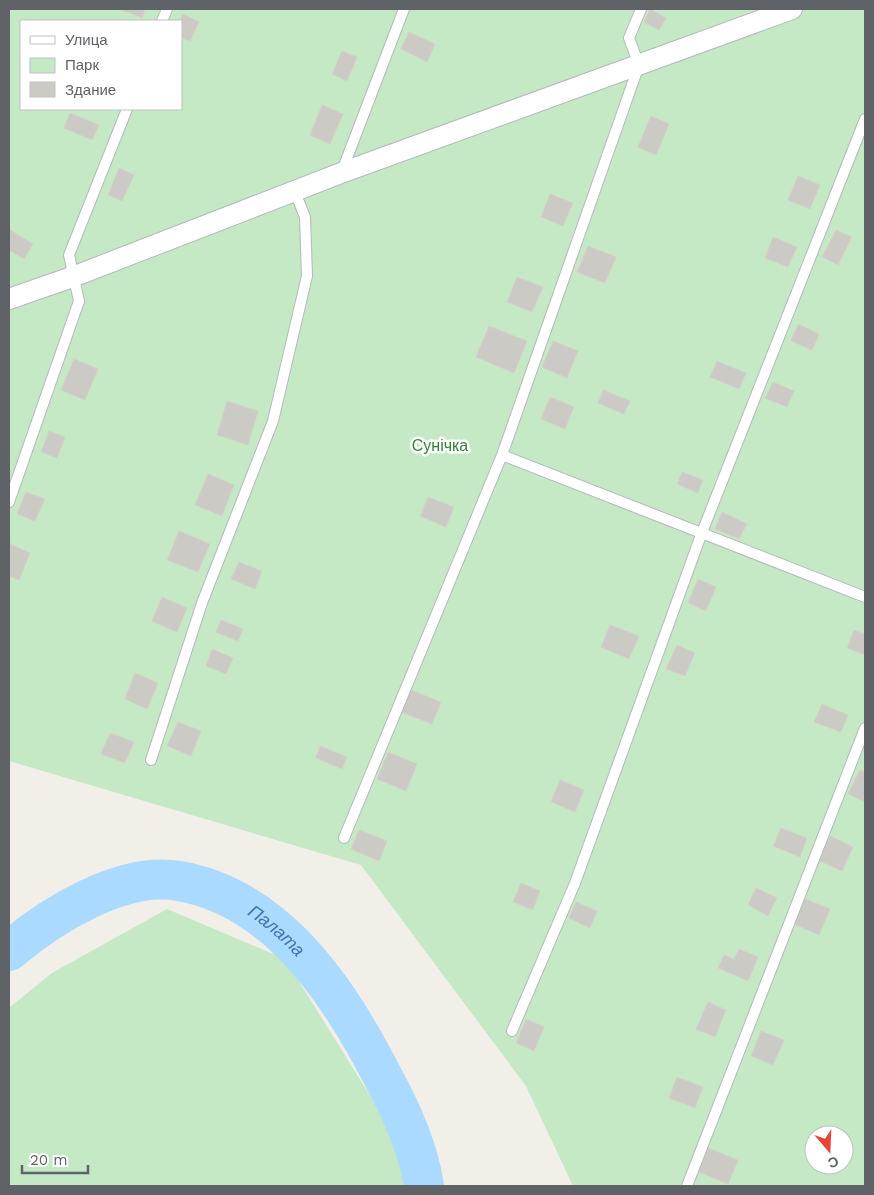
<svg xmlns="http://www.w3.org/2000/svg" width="874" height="1195" font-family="'Work Sans',sans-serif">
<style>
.green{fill:#c5e8c5;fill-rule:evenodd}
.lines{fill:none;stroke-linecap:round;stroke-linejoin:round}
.river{stroke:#aadaff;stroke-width:40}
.building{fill:#cccac5;stroke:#d6d1c6}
.service-casing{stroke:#b5b8bc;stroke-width:12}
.minor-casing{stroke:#b5b8bc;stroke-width:22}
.service{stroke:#fff;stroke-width:10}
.minor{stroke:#fff;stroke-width:20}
.labels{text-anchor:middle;stroke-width:5;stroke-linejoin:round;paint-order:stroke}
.park-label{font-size:16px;fill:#348238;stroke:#fff}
.water-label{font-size:18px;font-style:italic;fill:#4174aa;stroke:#fff}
</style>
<rect width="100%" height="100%" fill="#f1efe8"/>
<path class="green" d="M9 9H865V1186H573L526 1086 361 865 9 761ZM21 21H181V109H21ZM814 1135H844V1165H814Z
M167 909 285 959 407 1155 405 1186H9V1008L52 973Z"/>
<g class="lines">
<path class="river" id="s1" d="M9 951C50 916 122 871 179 881 268 896 328 976 369 1051 392 1093 417 1138 424 1186"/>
</g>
<path class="building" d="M120 9H145L142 18Z
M650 9 666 18 659 30 644 22Z
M183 14 199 22 190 41 181 37V21H179Z
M409 32 435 44 427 62 401 49Z
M342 51 357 57 347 81 332 74Z
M322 105 343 114 330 144 310 135Z
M70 113 99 125 92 140 64 128Z
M651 116 669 124 656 155 638 147Z
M119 168 134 175 122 201 108 195Z
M798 176 820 185 810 209 788 200Z
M550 194 573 203 563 226 541 217Z
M9 229 33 244 24 259 9 250Z
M836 230 852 237 838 265 822 257Z
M773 237 797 247 788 267 765 258Z
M588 246 616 257 605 283 577 272Z
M517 277 543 287 532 312 507 302Z
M798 324 819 334 812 350 791 341Z
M489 326 527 341 514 373 476 357Z
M553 341 578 351 567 378 542 367Z
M74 359 98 369 85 400 61 390Z
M717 361 746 373 739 389 710 377Z
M773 382 794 391 787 407 765 398Z
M603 390 630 401 624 414 598 403Z
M550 397 574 407 565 429 541 419Z
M227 401 258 411 248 445 217 435Z
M49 431 65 437 57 458 41 452Z
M682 472 703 480 698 493 677 484Z
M208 474 234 485 222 516 195 505Z
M26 492 45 499 35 521 17 514Z
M428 497 454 507 446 527 420 516Z
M722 512 747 524 739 539 715 529Z
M179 531 210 544 198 572 167 560Z
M10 544 30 553 19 580 9 576Z
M239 562 262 571 255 589 231 579Z
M698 579 716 587 706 611 688 603Z
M162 597 187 608 177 632 152 621Z
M221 620 243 629 238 641 216 632Z
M610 625 639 636 629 659 601 647Z
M854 630 865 634V655L847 648Z
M677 645 695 653 685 676 666 669Z
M212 649 233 658 226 674 206 666Z
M135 673 158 683 147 709 125 699Z
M411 690 441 702 432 724 401 712Z
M822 704 848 715 841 732 814 722Z
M178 722 201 731 191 756 167 746Z
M110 733 134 742 125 763 101 754Z
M320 746 347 757 342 769 316 758Z
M388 752 417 764 406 791 377 779Z
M860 770 865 772V802L848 794Z
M560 780 584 790 575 812 551 802Z
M781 828 807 838 800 857 773 846Z
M359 830 387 841 379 861 351 849Z
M830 836 853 847 842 871 818 860Z
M521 883 540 891 533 910 513 902Z
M756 888 777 898 768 916 748 905Z
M805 899 830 909 819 935 794 924Z
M576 902 597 911 590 928 569 918Z
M739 949 758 957 748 981 718 968 724 955 734 959Z
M708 1002 726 1010 715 1037 696 1029Z
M526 1019 544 1027 534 1051 516 1043Z
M761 1031 784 1040 773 1065 751 1056Z
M677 1077 703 1087 695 1108 669 1098Z
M708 1148 738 1160 728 1184 699 1172Z"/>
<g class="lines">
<defs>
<path id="service" d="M162 21 167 9
M342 171 404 9
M502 455 865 597
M9 502 79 301 69 255 127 109
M151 760 202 603 273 421 307 276 305 217 295 192
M344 838 502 455 639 65 629 38 641 9
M512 1031 575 883 701 535 865 119
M687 1186 865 728"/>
<path id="minor" d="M9 299 75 276 341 173 792 9"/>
</defs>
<use href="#service" class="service-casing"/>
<use href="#minor" class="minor-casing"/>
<use href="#service" class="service"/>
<use href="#minor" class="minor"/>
</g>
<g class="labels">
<g class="park-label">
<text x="440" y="451">Сунічка</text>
</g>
<g class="water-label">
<text dy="6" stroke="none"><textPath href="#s1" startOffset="300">Палата</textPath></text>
</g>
</g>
<rect width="874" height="1195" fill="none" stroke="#5f6368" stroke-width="20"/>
<rect x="20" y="20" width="162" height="90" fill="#ffffff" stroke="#bfc1c3"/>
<rect x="30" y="36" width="25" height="8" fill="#ffffff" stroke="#bfc1c3"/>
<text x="65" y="45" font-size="15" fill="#5f6368">Улица</text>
<rect x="30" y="58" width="25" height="15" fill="#c5e8c5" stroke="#bfc1c3"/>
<text x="65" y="70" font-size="15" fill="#5f6368">Парк</text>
<rect x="30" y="82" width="25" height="15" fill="#cccac5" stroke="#bfc1c3"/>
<text x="65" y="95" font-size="15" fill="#5f6368">Здание</text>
<g transform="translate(829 1150) rotate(161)"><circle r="24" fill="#ffffff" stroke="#bfc1c3"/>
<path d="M0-4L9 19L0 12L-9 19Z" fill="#ea4335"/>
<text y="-8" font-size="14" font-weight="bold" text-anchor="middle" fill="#5f6368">С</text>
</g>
<path d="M22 1165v8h66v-8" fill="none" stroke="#5f6368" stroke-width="2.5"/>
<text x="30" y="1165" font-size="15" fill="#5f6368" stroke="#ffffff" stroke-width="4" paint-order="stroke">20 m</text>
</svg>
